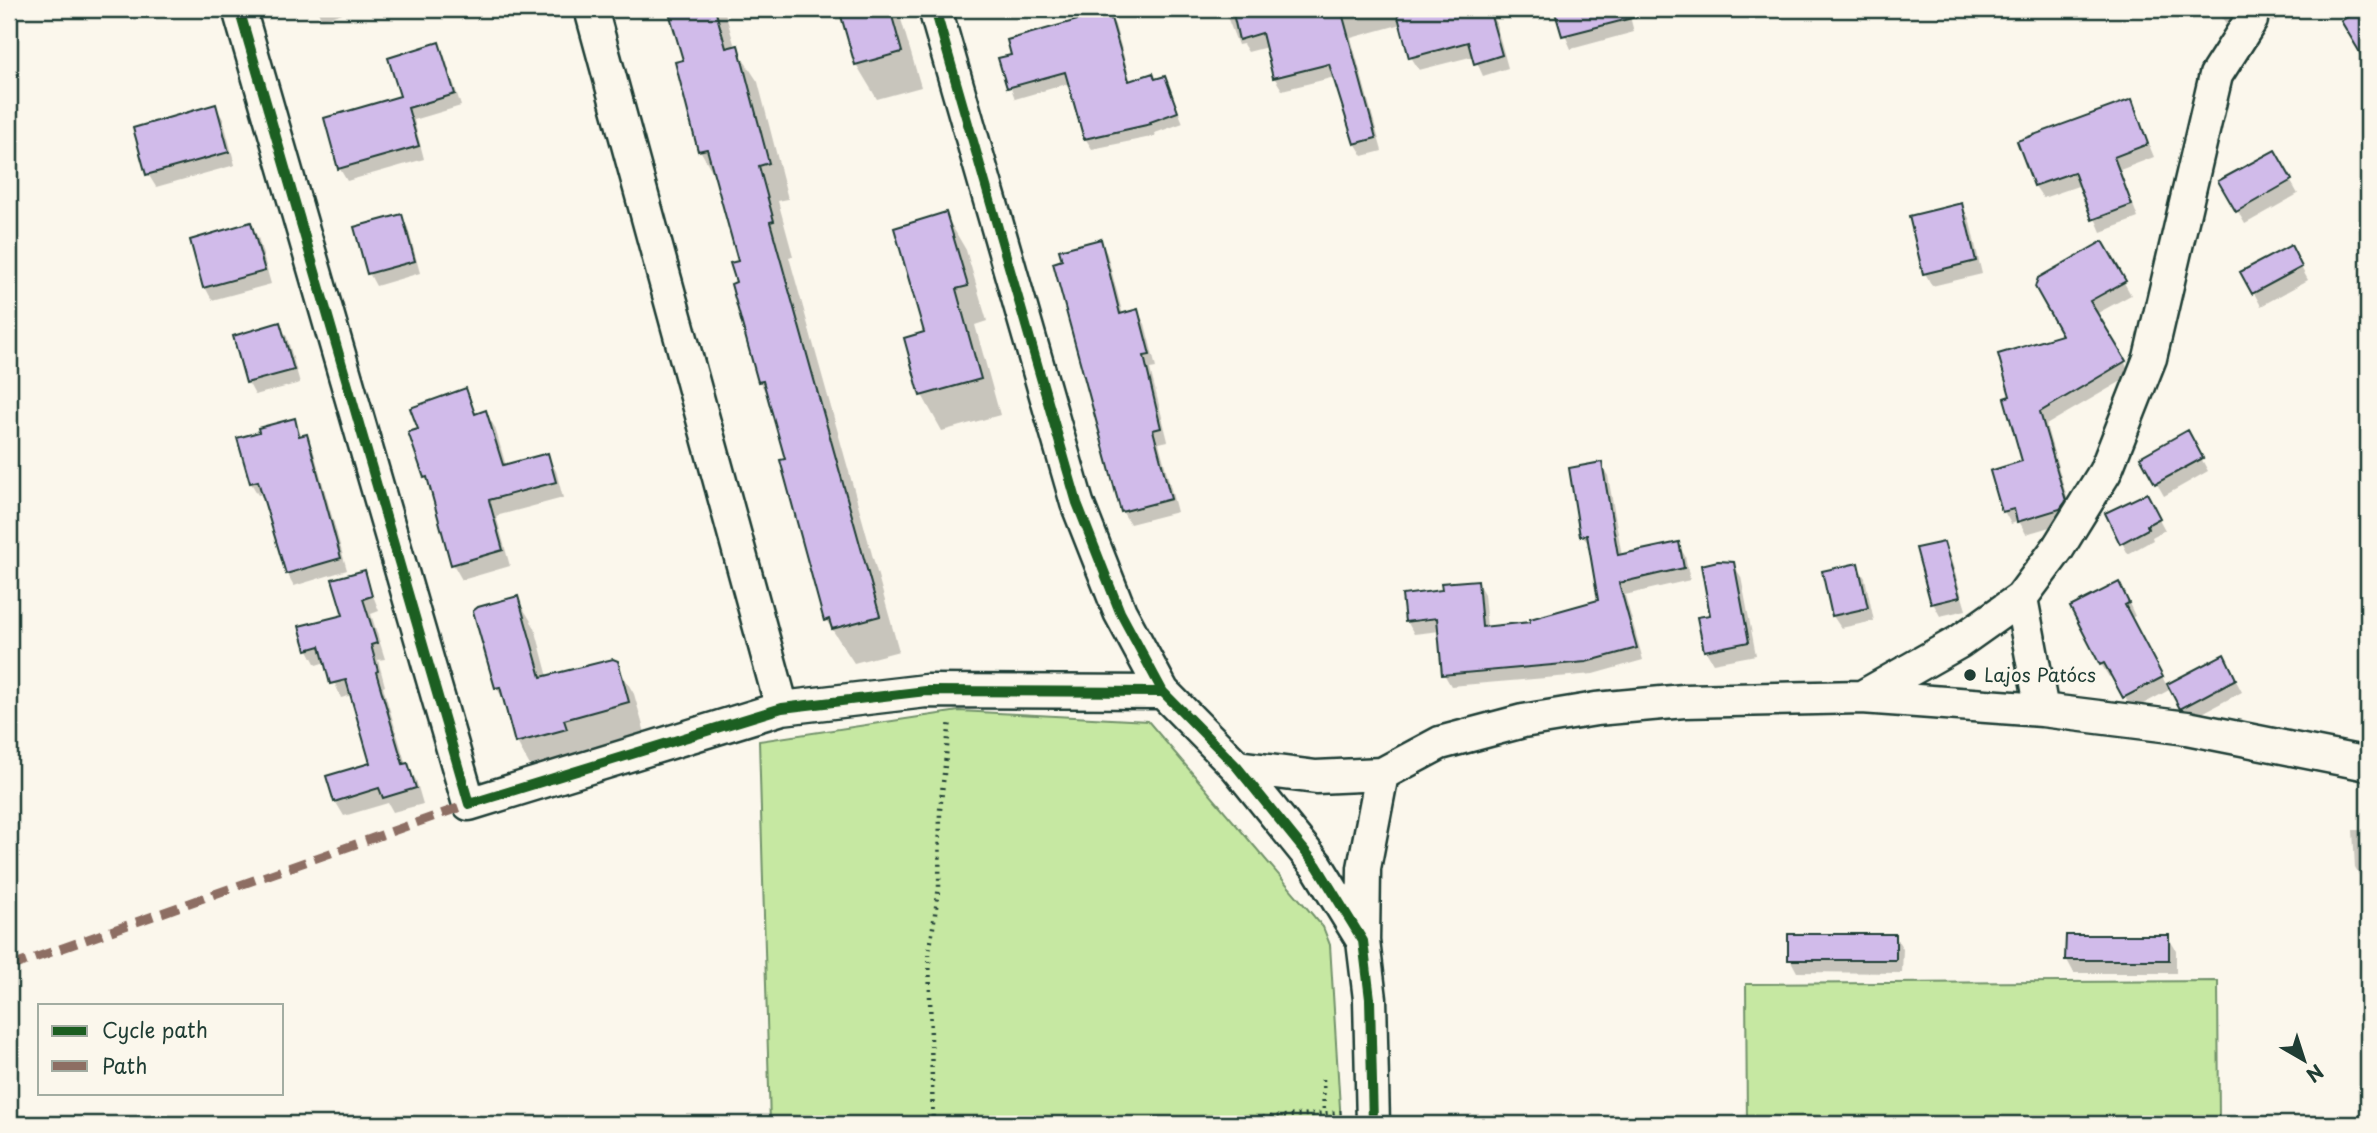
<svg xmlns="http://www.w3.org/2000/svg" width="2377" height="1133" font-family="'Playpen Sans',sans-serif">
<style>
.green{fill:#c6e8a2;stroke:#72926b;stroke-width:2}
.shadow{fill:#0003}
.building{fill:#d1bbea;stroke:#1f3d34;stroke-width:2}
.lines{fill:none;stroke-linecap:round;stroke-linejoin:round}
.street-casing{stroke:#1f3d34;stroke-width:37}
.path{stroke:#1f3d34;stroke-width:4.5;stroke-dasharray:2 5;stroke-linecap:butt}
.street{stroke:#fbf7ec;stroke-width:32}
.quiet{stroke:#8d6e63;stroke-width:9;stroke-dasharray:18 9;stroke-linecap:butt}
.cycleway-casing{stroke:#fbf7ec;stroke-width:15}
.cycleway{stroke:#1b5e20;stroke-width:10}
.poi-dot{fill:#1f3d34;stroke:#fbf7ec;stroke-width:2.5}
.labels{text-anchor:middle;stroke-width:5;stroke-linejoin:round;paint-order:stroke}
.poi-label{font-size:19px;fill:#1f3d34;stroke:#fbf7ec;text-anchor:start}
</style>
<rect width="100%" height="100%" fill="#fbf7ec"/>
<filter id="ink" filterUnits="userSpaceOnUse"><feTurbulence type="fractalNoise" baseFrequency=".0143" numOctaves="2"/><feDisplacementMap in="SourceGraphic" scale="14" xChannelSelector="R" yChannelSelector="G"/><feConvolveMatrix kernelMatrix="1 2 1 2 8 2 1 2 1" color-interpolation-filters="sRGB"/></filter>
<g filter="url(#ink)">
<path class="green" d="M959 711 1148 721 1323 927 1330 945 1341 1124H770L759 741Z
M2218 981 2219 1124H1747L1746 984Z"/>
<path class="shadow" d="M316 9H357L322 19Z
M670 9H724L735 47 758 82 788 199 778 201 793 256 789 257 899 651 854 663 826 620 788 460 770 401 760 382 733 285 738 284 740 262 717 180 700 150 685 61Z
M841 9H898L921 87 877 99 856 64Z
M1224 9H1492L1508 68 1483 76 1474 56 1419 70 1411 57 1402 24 1351 38 1382 151 1363 156 1355 143 1335 77 1282 90 1274 77 1267 47 1248 52 1243 44 1238 45Z
M1554 9H1628L1634 32 1571 49Z
M2216 9H2293L2273 22 2262 16 2236 38Z
M1108 14 1115 25 1131 82 1165 78 1183 123 1155 133 1156 136 1092 149 1085 138 1070 83 1015 99 1001 60Z
M438 44 445 57 461 106 414 120 424 159 347 181 340 169 326 119 402 97Z
M2131 101 2154 157 2120 170 2138 218 2101 232 2081 185 2043 198 2035 186Z
M215 106 223 119 235 165 156 187 148 174Z
M2274 152 2298 194 2245 224 2221 182Z
M1961 205 1969 218 1982 274 1932 286 1925 273Z
M945 214 966 250 987 321 975 325 1000 415 942 431 922 395 927 333Z
M401 216 408 228 420 273 376 286 369 273Z
M250 224 258 237 271 284 212 300 205 287Z
M1100 241 1107 254 1123 315 1137 311 1145 324 1156 368 1150 369 1168 441 1159 443 1177 512 1130 524 1122 511Z
M2102 243 2131 295 2096 314 2132 375 2046 425 2072 515 2067 522 2026 534 2019 521 2011 524 2004 511 2024 463 2012 397 2065 336Z
M2290 247 2308 280 2261 306 2243 273Z
M279 324 287 337 300 383 255 395 248 382Z
M465 391 477 415 486 412 495 428 506 466 547 455 556 471 563 498 496 516 510 566 462 580 453 564 432 488 425 477 420 430Z
M294 420 302 437 306 436 313 449 347 570 294 586 287 573 263 494 258 495 251 483Z
M2187 432 2208 471 2164 496 2142 457Z
M1601 464 1608 476 1622 556 1678 544 1685 556 1690 580 1625 595 1643 660 1593 674 1451 686 1444 674 1440 631 1414 634 1407 621 1443 592 1477 582 1484 594 1487 628 1532 624 1600 601 1591 547 1582 535Z
M2146 495 2165 530 2152 537 2153 540 2128 554 2107 514Z
M1943 544 1950 556 1966 610 1940 616 1933 603Z
M1733 564 1741 577 1756 655 1713 663 1705 650 1712 616Z
M1857 565 1865 578 1874 621 1841 628 1833 616Z
M364 572 379 611 371 614 385 659 378 660 385 686 383 687 406 765 416 780 423 804 393 812 388 803 344 816 335 801 372 764 352 695 341 698 326 662 316 665 308 650 301 628 345 616Z
M2126 597 2135 616 2131 618 2167 686 2223 656 2242 692 2189 720 2171 689 2132 710 2113 675 2109 677 2101 664Z
M517 598 535 628 548 677 616 663 634 694 645 733 580 751 583 759 534 773 517 742 507 705 496 687Z
M2353 830H2368V881H2362L2355 868Z
M1895 936 1903 949 1902 973 1797 972 1790 959Z
M2168 937 2176 950V973H2074L2067 960Z"/>
<path class="building" d="M668 9H715L726 48 738 45 769 163 759 166 774 221 770 222 880 616 832 629 829 619 824 621 780 460 785 459 763 381 758 382 731 284 736 282 730 263 738 261 707 149 698 151 675 62 683 60Z
M839 9H890L902 52 855 65Z
M1232 9H1341L1376 138 1354 144 1329 64 1273 78 1262 33 1239 40Z
M1396 9H1489L1502 55 1474 64 1468 42 1409 58Z
M1554 9H1635L1636 17 1562 36Z
M2361 9H2368V66L2341 21Z
M1109 11 1129 81 1153 73 1155 79 1165 76 1178 112 1150 122 1151 124 1084 139 1065 72 1007 88 998 58 1011 55 1007 40Z
M439 42 455 94 408 108 419 146 338 169 324 118 400 96 388 58Z
M2132 99 2148 144 2114 157 2132 205 2092 220 2074 172 2034 186 2017 141Z
M216 104 229 152 146 175 133 128Z
M2275 150 2292 180 2236 212 2218 181Z
M1962 203 1976 261 1923 274 1909 216Z
M946 212 968 286 956 289 981 379 920 396 904 338 924 332 894 228Z
M402 214 415 261 367 274 354 227Z
M251 222 265 271 203 288 190 240Z
M1101 239 1120 314 1138 309 1150 355 1144 356 1161 428 1153 430 1171 499 1121 512 1053 263 1062 260 1059 250Z
M2103 241 2126 281 2090 301 2126 361 2040 412 2066 501 2060 509 2017 522 2014 509 2002 512 1990 471 2022 461 2004 398 2010 396 1998 354 2062 335 2035 287 2038 278Z
M2291 245 2302 267 2252 294 2240 272Z
M280 322 294 370 246 383 233 336Z
M466 388 475 414 486 410 503 465 548 453 556 482 489 500 503 550 451 565 427 477 424 478 408 432 418 429 410 408Z
M295 418 299 436 307 434 341 558 286 574 258 481 250 483 237 438 259 432 258 428Z
M2188 430 2203 458 2155 484 2140 457Z
M1602 462 1618 555 1679 542 1684 568 1619 583 1637 648 1586 662 1442 675 1437 618 1405 622 1402 595 1442 590 1441 583 1478 580 1482 627 1530 622V619L1598 600 1587 535 1580 536 1569 468Z
M2147 493 2160 518 2147 525 2148 529 2120 544 2105 513Z
M1944 542 1960 597 1931 604 1916 548Z
M1718 561 1734 562 1749 642 1704 651 1697 617 1710 615 1701 565Z
M1858 563 1868 608 1832 616 1822 571Z
M365 570 372 596 363 599 377 643 371 645 378 671 376 672 403 764 408 763 416 788 383 798 379 788 334 802 326 776 370 763 346 680 330 684 320 646 306 650 299 626 343 615 332 579Z
M2119 582 2129 603 2125 605 2163 677 2123 698 2104 663 2100 665 2070 607Z
M518 596 541 677 613 659 618 661 629 702 564 720 567 729 515 743 500 687 495 688 473 611 478 607Z
M2224 654 2236 679 2180 709 2167 684Z
M1788 934H1896V960H1788Z
M2066 935H2169V960H2065Z"/>
<g class="lines">
<defs>
<path id="street" d="M239 9 469 804 782 708 926 691 1163 692
M591 9 782 708
M935 9 1077 503 1120 612 1163 692 1237 767 1317 866 1363 941 1370 999 1373 1124
M2021 598 2042 710
M1862 697 1959 642 2021 598 2058 548 2105 472 2150 358 2216 75 2251 20
M1237 767 1316 777 1382 774 1440 743 1523 721 1596 709 1684 701 1862 697 2042 710 2187 728 2368 764
M1363 941 1364 868 1382 774"/>
</defs>
<use href="#street" class="street-casing"/>
<path class="path" d="M1323 1079 1324 1114
M811 1120 812 1124
M933 1124 929 954 939 887 940 810 950 720
M1172 1124 1344 1112"/>
<use href="#street" class="street"/>
<path class="quiet" d="M9 967 469 804"/>
<defs>
<path id="cycleway" d="M239 9 469 804 782 708 926 691 1163 692
M935 9 1077 503 1120 612 1163 692 1237 767 1317 866 1363 941 1370 999 1373 1124"/>
</defs>
<use href="#cycleway" class="cycleway-casing"/>
<use href="#cycleway" class="cycleway"/>
</g>
</g>
<circle class="poi-dot" cx="1970" cy="675" r="7"/>
<g class="labels">
<g class="poi-label">
<text x="1984" y="682">Lajos Patócs</text>
</g>
</g>
<rect width="2377" height="1133" fill="none" stroke="#fbf7ec" stroke-width="35"/>
<rect x="18" y="18" width="2342" height="1098" fill="none" stroke="#1f3d34" stroke-width="2.5" filter="url(#ink)"/>
<rect x="38" y="1004" width="245" height="91" fill="#fbf7ec" stroke="#a3ada2" stroke-width="2"/>
<rect x="52" y="1026" width="35" height="10" fill="#1b5e20" stroke="#a3ada2" stroke-width="2"/>
<text x="102" y="1038" font-size="21" fill="#1f3d34">Cycle path</text>
<rect x="52" y="1061" width="35" height="10" fill="#8d6e63" stroke="#a3ada2" stroke-width="2"/>
<text x="102" y="1074" font-size="21" fill="#1f3d34">Path</text>
<g transform="translate(2304 1060) rotate(141)" stroke="#fbf7ec" stroke-width="5" paint-order="stroke">
<path d="M0-5L12 26L0 18L-12 26Z" fill="#1f3d34"/>
<text y="-10" font-size="19" font-weight="bold" text-anchor="middle" fill="#1f3d34">N</text>
</g>
</svg>
